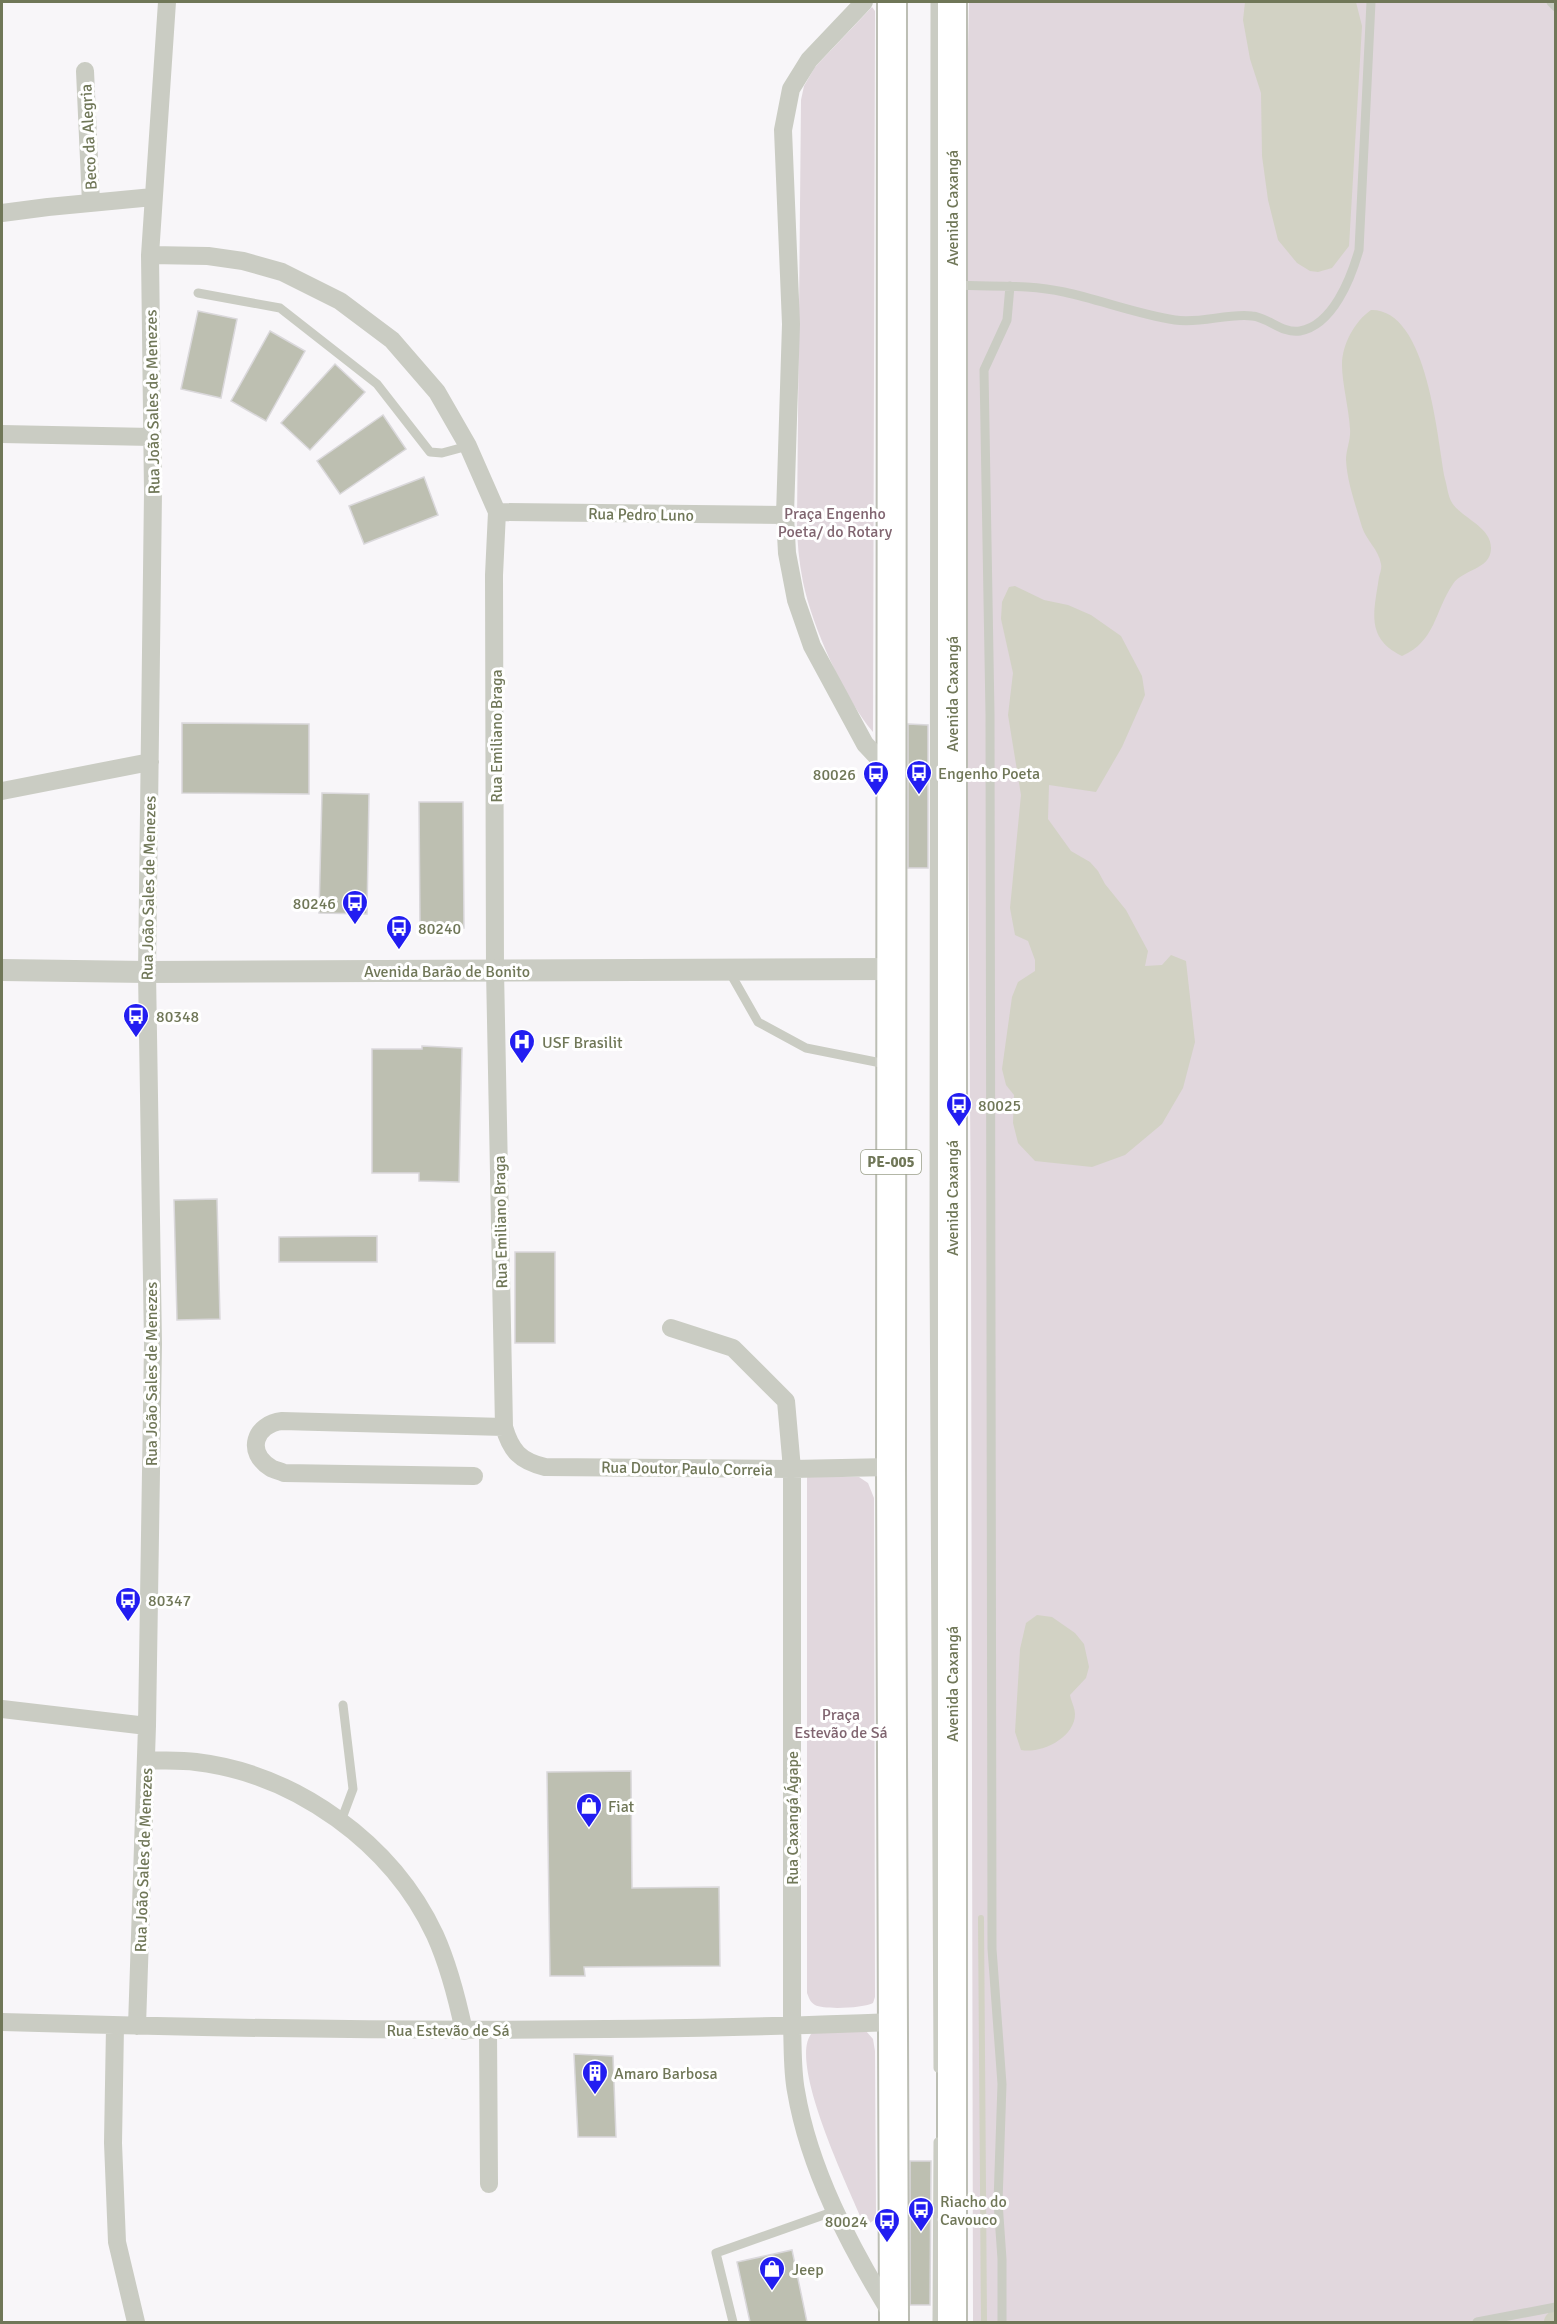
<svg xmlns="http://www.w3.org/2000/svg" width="1557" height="2324" font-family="Signika,sans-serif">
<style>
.green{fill:#e1d7dd}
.water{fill:#d2d2c4}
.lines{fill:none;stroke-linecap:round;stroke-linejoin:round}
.stream{stroke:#d2d2c4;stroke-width:6}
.canal{stroke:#d2d2c4;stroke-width:22}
.building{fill:#bdbfb1;stroke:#dad8db;stroke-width:1.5}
.primary-casing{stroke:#bcbeb4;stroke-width:32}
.service{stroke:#caccc3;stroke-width:9}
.minor{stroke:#caccc3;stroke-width:18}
.tertiary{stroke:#caccc3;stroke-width:22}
.primary{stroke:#fff;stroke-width:28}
.labels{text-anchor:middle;stroke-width:6;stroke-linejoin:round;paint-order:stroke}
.shield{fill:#fff;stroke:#9ba08a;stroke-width:1.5}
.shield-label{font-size:15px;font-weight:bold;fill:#707758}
.street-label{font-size:16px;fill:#707758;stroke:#fff}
.park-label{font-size:16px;fill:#806570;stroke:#fff}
.poi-label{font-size:16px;fill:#707758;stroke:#fff;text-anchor:start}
</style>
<rect width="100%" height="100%" fill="#f8f6f9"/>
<path class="green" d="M969 2H1555V2322H973L971 1240 964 238Z
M872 7 875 11 873 732C844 698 812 626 803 582 799 562 797 542 797 522L801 100 804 86 815 67Z
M807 1477H859L868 1483 874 1498 875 1997 873 2003C865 2008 824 2010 815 2005 810 2002 809 1998 807 1993Z
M866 2031 873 2039 875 2051 876 2215 874 2220 870 2223 862 2220C848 2187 787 2060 812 2033Z"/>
<path class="water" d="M1245 2H1356L1362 26 1349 246 1332 268 1318 272 1310 271 1297 263 1278 240 1268 200 1262 156 1261 93 1250 59 1243 20Z
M1371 310C1428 309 1437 438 1445 479 1447 486 1448 495 1451 501 1460 518 1492 526 1491 549 1490 570 1463 569 1453 584 1434 612 1436 641 1402 656 1365 638 1374 612 1379 577 1380 573 1382 568 1381 564 1379 550 1366 540 1362 527 1356 506 1347 482 1346 460 1346 450 1351 439 1350 429 1349 409 1342 383 1342 365 1342 344 1355 321 1371 310Z
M1015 586 1044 600 1068 605 1091 615 1121 636 1142 676 1145 695 1122 747 1096 792 1049 785 1048 819 1071 851 1090 862 1098 871 1105 884 1126 910 1148 951 1145 966 1162 965 1171 955 1186 961 1195 1042 1183 1088 1162 1124 1125 1155 1092 1167 1035 1161 1018 1143 1013 1123 1014 1095 1006 1085 1002 1069 1012 997 1018 982 1035 971V960L1028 941 1015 935 1010 908 1021 795 1008 715 1013 673 1001 619 1002 602 1009 587Z
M1037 1615 1052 1617 1075 1633 1084 1644 1089 1667 1086 1678 1070 1695C1071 1701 1075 1708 1075 1714 1075 1738 1041 1754 1021 1750L1015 1732 1020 1649 1026 1623Z"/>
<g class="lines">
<path class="stream" d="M981 1918 984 2322"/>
<path class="canal" d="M1555 2322H1556"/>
</g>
<path class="building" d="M198 311 237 319 221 398 181 389Z
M270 331 305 351 266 421 231 401Z
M335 364 365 392 310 450 281 423Z
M383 415 406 449 340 494 317 461Z
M424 477 438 515 364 544 349 506Z
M182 723 309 724V794L182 793Z
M908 724 928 725V868H908Z
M322 793 369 794 367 914 319 913Z
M419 802H463L464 928H420Z
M422 1046 462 1048 459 1182 419 1181V1173H372V1049H422Z
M217 1199 220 1319 177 1320 174 1200Z
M377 1236V1262H279V1237Z
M515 1252H555V1343H515Z
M631 1771 632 1888 719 1887 720 1966 584 1967 585 1976H550L547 1772Z
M574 2054 613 2056 616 2137H578Z
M910 2161H931L930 2305H910Z
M792 2250 807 2322H750L737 2262Z"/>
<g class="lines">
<defs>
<path id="primary" d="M892 2 891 1467 894 2322
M952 2322V2"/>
</defs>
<use href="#primary" class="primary-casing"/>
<path class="service" d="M935 2 934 1254 938 2068
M1551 2 1556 7
M955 285C991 287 1028 284 1064 292 1101 300 1137 314 1175 320 1201 324 1227 313 1252 316 1268 317 1282 334 1300 331 1333 325 1351 278 1359 250L1371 2
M198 293 280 308 377 384 430 452 442 453 468 446
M729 971 758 1022 806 1048 886 1064
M341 1821 353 1789 343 1705
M733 2322 716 2253 835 2211
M937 2322 938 2142
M1002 2322V2259L998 2202 1002 2084 992 1949 990 714 984 370 1007 320 1010 286
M1477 2322 1556 2307"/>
<path class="minor" d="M864 2 809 60 791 89 783 130 791 324 785 515 787 553 796 600 812 646 865 744 893 774
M85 71 91 203
M2 213 48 207 153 197
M150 255 208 256 243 261 282 272 340 301 392 340 437 392 468 446 497 512 494 575 495 970 504 1427C511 1451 520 1461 545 1467L792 1469 891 1467
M2 434 152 437
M497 512 785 515
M2 791 150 762
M671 1328 733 1348 786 1401 792 1469V2026C793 2047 792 2070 796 2091 809 2169 850 2247 892 2315
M474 1476 284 1473C280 1471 274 1470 271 1468 245 1452 255 1424 282 1421L504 1427
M2 1709 147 1726
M146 1760C162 1761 180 1760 196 1762 296 1774 392 1843 435 1935 449 1966 457 1998 464 2031
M2 2022C299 2031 596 2034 894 2022
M115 2026 113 2143 117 2242 136 2322
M137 2026 147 1726 153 1344 147 972 153 492 150 255 167 2
M488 2030 489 2184"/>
<path class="tertiary" d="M2 970 147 972 892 969"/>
<use href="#primary" class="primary"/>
</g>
<defs>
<symbol id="bus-pin" viewBox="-11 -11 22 30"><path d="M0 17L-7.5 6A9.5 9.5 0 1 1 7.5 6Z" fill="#221df1" stroke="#fff"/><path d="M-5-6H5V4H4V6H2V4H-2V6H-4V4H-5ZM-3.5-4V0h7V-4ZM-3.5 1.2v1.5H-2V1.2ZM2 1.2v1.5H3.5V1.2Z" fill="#fff"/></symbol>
<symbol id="hospital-pin" viewBox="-11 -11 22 30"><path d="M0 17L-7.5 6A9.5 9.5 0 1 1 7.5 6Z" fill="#221df1" stroke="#fff"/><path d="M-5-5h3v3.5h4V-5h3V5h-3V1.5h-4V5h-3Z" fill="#fff"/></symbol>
<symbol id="shop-pin" viewBox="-11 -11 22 30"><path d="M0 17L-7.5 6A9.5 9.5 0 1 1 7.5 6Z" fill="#221df1" stroke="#fff"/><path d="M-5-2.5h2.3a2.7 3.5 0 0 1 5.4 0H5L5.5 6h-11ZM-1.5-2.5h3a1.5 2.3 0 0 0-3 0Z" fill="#fff"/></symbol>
<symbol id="building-pin" viewBox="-11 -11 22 30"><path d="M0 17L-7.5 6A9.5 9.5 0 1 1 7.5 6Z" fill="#221df1" stroke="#fff"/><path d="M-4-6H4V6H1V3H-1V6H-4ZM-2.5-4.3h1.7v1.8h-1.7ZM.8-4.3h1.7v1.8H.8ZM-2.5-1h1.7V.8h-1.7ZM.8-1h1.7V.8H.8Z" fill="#fff"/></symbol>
</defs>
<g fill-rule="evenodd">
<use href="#bus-pin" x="904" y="758" width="30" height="40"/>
<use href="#bus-pin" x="861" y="759" width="30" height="40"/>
<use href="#bus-pin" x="340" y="888" width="30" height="40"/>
<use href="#bus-pin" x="384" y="913" width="30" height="40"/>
<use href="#bus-pin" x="121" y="1001" width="30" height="40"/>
<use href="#hospital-pin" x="507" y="1027" width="30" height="40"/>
<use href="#bus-pin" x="944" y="1090" width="30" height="40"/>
<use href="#bus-pin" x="113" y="1585" width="30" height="40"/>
<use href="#shop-pin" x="574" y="1791" width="30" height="40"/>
<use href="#building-pin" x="580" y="2058" width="30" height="40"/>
<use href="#bus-pin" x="906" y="2195" width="30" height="40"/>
<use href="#bus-pin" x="872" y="2206" width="30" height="40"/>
<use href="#shop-pin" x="757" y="2254" width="30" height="40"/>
</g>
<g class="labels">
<rect class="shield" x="861" y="1150" width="60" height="24" rx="4.5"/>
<g class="shield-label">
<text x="891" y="1167">PE-005</text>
</g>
<g class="street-label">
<text transform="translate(88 137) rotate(-93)" y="6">Beco da Alegria</text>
<text transform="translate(952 208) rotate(-90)" y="6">Avenida Caxangá</text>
<text transform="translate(152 402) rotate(-91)" y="6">Rua João Sales de Menezes</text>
<text transform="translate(641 514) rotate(1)" y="6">Rua Pedro Luno</text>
<text transform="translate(952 694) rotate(-90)" y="6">Avenida Caxangá</text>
<text transform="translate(496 736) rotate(-90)" y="6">Rua Emiliano Braga</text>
<text transform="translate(148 888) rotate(-89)" y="6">Rua João Sales de Menezes</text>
<text x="447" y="977">Avenida Barão de Bonito</text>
<text transform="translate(952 1198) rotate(-90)" y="6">Avenida Caxangá</text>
<text transform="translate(500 1222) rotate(-91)" y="6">Rua Emiliano Braga</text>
<text transform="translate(151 1374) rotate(-90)" y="6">Rua João Sales de Menezes</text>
<text transform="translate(687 1468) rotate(1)" y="6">Rua Doutor Paulo Correia</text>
<text transform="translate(952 1684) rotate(-90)" y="6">Avenida Caxangá</text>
<text transform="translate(792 1818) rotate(-90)" y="6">Rua Caxangá Ágape</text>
<text transform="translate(143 1860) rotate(-88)" y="6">Rua João Sales de Menezes</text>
<text x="448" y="2036">Rua Estevão de Sá</text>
</g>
<g class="park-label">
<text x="835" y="519">Praça Engenho<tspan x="835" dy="18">Poeta/ do Rotary</tspan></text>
<text x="841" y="1720">Praça<tspan x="841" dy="18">Estevão de Sá</tspan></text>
</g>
<g class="poi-label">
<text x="938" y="779">Engenho Poeta</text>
<text x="856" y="780" text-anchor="end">80026</text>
<text x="336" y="909" text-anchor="end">80246</text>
<text x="418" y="934">80240</text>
<text x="156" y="1022">80348</text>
<text x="542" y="1048">USF Brasilit</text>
<text x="978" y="1111">80025</text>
<text x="148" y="1606">80347</text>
<text x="608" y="1812">Fiat</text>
<text x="614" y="2079">Amaro Barbosa</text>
<text x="940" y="2207">Riacho do<tspan x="940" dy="18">Cavouco</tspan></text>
<text x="868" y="2227" text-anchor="end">80024</text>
<text x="792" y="2275">Jeep</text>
</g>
</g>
<rect width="1557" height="2324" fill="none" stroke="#707758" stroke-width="6"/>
</svg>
